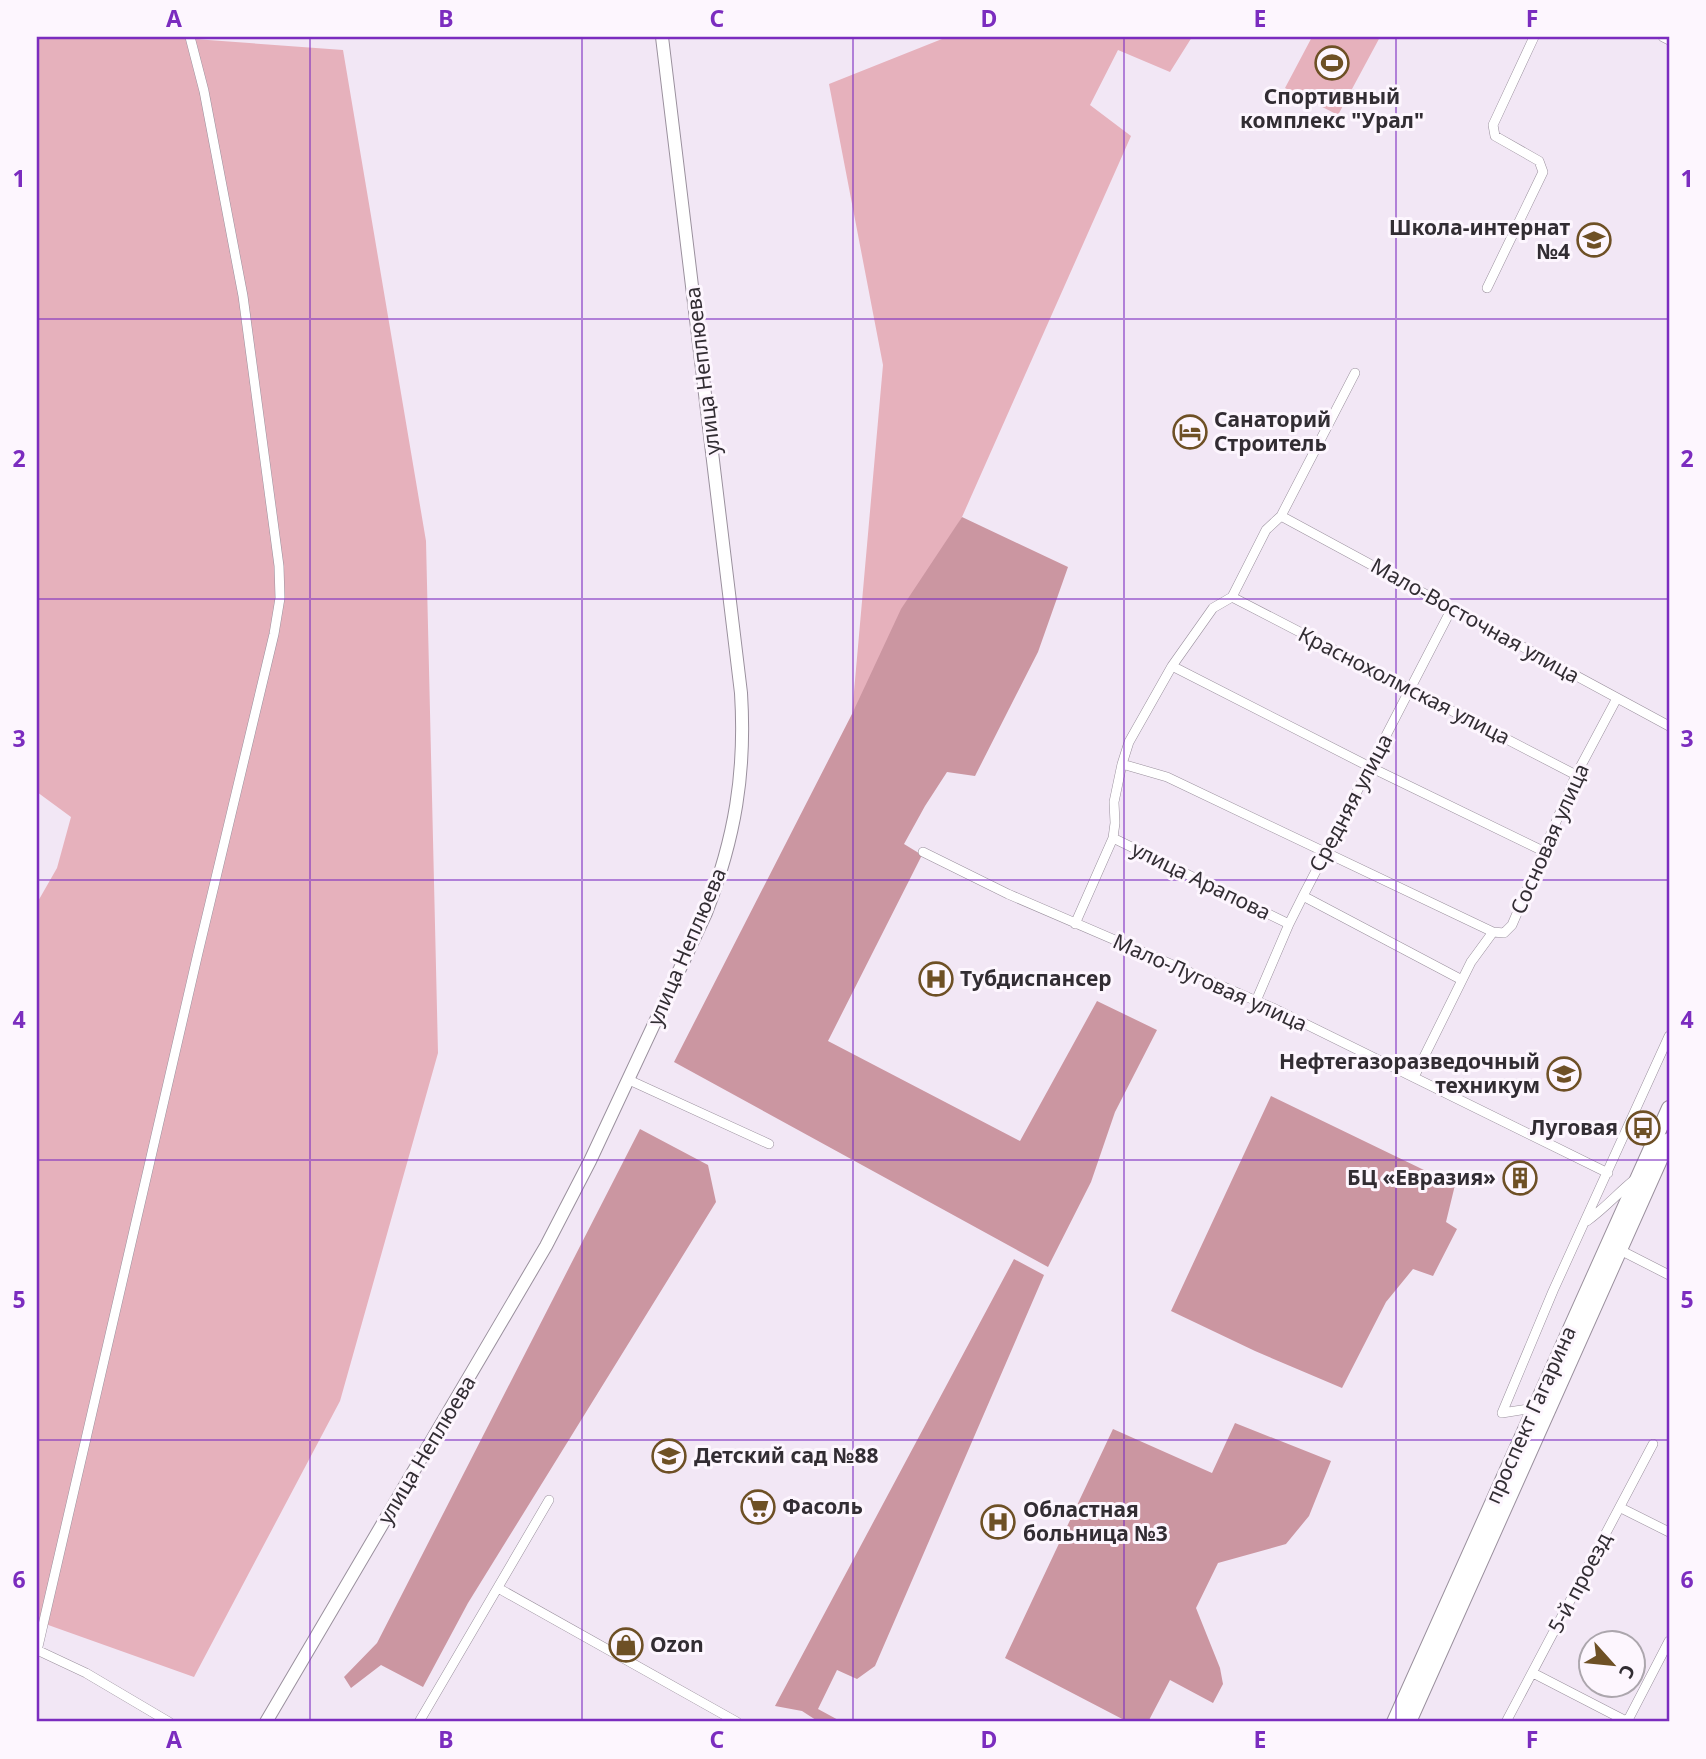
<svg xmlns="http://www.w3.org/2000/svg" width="1706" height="1759" font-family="'Noto Sans',sans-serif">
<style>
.green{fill:#e6b1bc}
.forest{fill:#cb96a1}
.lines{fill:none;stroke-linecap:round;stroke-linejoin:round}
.street-casing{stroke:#9a909d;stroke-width:10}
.secondary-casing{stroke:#9a909d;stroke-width:14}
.primary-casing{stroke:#9a909d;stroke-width:16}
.street{stroke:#fff;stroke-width:9}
.secondary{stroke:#fff;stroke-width:12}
.primary{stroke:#fff;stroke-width:14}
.grid{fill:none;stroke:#7b2cbf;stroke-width:2;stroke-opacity:0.55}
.labels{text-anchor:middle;stroke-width:6;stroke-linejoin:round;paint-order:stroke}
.poi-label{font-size:21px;font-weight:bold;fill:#322d33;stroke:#fdf6fe;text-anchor:start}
.street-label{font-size:21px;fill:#322d33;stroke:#fdf6fe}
.neatline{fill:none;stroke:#7b2cbf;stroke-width:2.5}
.grid-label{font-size:23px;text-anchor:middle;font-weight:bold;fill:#7b2cbf}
</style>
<rect width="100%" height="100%" fill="#f2e7f5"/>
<path class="green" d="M37 37H167L343 50 426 541 438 1053 340 1401 194 1677 37 1621V903L57 868 71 817 37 792Z
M947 37H1192L1170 72 1118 50 1090 105 1131 136 962 517 852 714 883 365 829 84Z
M1312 37H1380L1338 115 1285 88Z"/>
<path class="forest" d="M962 517 1068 567 1038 652 975 776 947 772 925 806 904 844 922 855 828 1041 1020 1141 1097 1001 1157 1030 1115 1112 1091 1182 1048 1267 674 1062 852 714 901 609Z
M1271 1096 1455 1185 1446 1222 1457 1229 1433 1276 1413 1269 1386 1302 1342 1388 1255 1351 1171 1311Z
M640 1129 708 1165 716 1202 468 1603 423 1687 381 1665 351 1688 344 1677 377 1643Z
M1014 1259 1044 1275 875 1666 857 1679 837 1670 818 1709 842 1722H819L802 1711 775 1706Z
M1235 1423 1331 1461 1309 1516 1286 1544 1218 1563 1196 1608 1220 1668 1223 1684 1213 1703 1170 1680 1148 1722H1128L1005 1658 1113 1429 1212 1473Z"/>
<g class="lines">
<defs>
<path id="street" d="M1663 37 1669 40
M1487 288 1543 172 1539 161 1495 136 1493 125 1534 37
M1281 516 1669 726
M1232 597 1576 775
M1172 666 1370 767 1543 851
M1122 764 1167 777 1493 932
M1113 838 1289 924
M923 852 1008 894 1273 1008 1608 1173
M1303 896 1462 980
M1075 924 1113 838 1115 823 1114 802 1122 764 1129 742 1172 666 1213 608 1232 597 1266 530 1281 516 1355 373
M1256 1001 1289 924 1303 896 1452 608
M1414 1077 1471 962 1493 932 1504 933 1512 925 1576 775 1617 698
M629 1080 769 1144
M1587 1221C1604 1209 1618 1193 1634 1180
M1620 1250 1669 1275
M1502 1413 1553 1291 1669 1036
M1502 1413 1534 1408
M1621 1508 1669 1532
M498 1588 737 1722
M37 1650 86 1673 169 1722
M37 1651 198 953 274 634 280 598 279 566 243 296 204 91 190 37
M1533 1673 1628 1722
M419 1722 549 1500
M1506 1722 1653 1444
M1627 1722 1669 1641"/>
<path id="secondary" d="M266 1722 546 1246 590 1161 706 913C735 838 746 773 741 693L662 37"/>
<path id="primary" d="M1394 1722 1669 1108
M1409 1722 1669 1140"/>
</defs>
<use href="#street" class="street-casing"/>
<use href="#secondary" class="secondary-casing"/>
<use href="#primary" class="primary-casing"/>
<use href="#street" class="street"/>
<use href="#secondary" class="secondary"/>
<use href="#primary" class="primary"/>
</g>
<path class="grid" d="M310 37V1722M582 37V1722M853 37V1722M1124 37V1722M1396 37V1722M37 319H1669M37 599H1669M37 880H1669M37 1160H1669M37 1440H1669"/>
<defs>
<symbol id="stadium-ring" viewBox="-11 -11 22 22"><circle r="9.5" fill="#fdf6fe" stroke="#6e5025" stroke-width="1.5"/><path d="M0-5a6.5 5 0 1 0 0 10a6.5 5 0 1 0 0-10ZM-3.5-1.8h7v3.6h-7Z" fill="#6e5025"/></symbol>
<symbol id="school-ring" viewBox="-11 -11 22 22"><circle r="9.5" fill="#fdf6fe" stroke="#6e5025" stroke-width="1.5"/><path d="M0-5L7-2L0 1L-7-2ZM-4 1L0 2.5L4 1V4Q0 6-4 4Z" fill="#6e5025"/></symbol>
<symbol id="hotel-ring" viewBox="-11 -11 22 22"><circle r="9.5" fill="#fdf6fe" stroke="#6e5025" stroke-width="1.5"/><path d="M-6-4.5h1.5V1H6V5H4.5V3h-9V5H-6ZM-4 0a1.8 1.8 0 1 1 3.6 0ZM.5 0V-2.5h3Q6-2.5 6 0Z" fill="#6e5025"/></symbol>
<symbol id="hospital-ring" viewBox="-11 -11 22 22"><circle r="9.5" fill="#fdf6fe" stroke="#6e5025" stroke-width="1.5"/><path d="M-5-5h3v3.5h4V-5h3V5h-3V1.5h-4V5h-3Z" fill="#6e5025"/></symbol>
<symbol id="university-ring" viewBox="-11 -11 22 22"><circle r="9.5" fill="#fdf6fe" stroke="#6e5025" stroke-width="1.5"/><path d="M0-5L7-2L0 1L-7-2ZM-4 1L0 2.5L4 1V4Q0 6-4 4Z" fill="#6e5025"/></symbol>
<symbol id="bus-ring" viewBox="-11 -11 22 22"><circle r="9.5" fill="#fdf6fe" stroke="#6e5025" stroke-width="1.5"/><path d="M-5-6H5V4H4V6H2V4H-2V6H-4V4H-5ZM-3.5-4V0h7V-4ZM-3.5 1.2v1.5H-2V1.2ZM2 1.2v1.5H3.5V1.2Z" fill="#6e5025"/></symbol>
<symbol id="building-ring" viewBox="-11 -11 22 22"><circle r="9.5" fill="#fdf6fe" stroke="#6e5025" stroke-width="1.5"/><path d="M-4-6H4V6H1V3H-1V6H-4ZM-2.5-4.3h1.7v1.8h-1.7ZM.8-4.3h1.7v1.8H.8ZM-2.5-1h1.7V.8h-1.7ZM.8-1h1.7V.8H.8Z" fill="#6e5025"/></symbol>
<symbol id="supermarket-ring" viewBox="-11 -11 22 22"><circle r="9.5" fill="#fdf6fe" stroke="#6e5025" stroke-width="1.5"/><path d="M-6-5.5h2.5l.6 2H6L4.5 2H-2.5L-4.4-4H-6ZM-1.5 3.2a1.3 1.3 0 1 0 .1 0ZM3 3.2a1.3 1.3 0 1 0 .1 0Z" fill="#6e5025"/></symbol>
<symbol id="shop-ring" viewBox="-11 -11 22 22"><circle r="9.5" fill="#fdf6fe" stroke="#6e5025" stroke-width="1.5"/><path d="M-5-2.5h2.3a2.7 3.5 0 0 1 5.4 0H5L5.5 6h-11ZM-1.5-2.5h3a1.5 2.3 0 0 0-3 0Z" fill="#6e5025"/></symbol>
</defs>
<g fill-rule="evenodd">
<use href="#stadium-ring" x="1313" y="44" width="38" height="38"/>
<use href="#school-ring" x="1575" y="221" width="38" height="38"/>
<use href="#hotel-ring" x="1171" y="413" width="38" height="38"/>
<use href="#hospital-ring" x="917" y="960" width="38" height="38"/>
<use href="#university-ring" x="1545" y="1055" width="38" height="38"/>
<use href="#bus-ring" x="1624" y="1109" width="38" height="38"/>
<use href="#building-ring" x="1501" y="1159" width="38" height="38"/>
<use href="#school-ring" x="650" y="1437" width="38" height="38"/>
<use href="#supermarket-ring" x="739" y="1488" width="38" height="38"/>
<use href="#hospital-ring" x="979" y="1503" width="38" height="38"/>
<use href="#shop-ring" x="607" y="1626" width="38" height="38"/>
</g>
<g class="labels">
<g class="poi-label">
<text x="1332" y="104" text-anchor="middle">Спортивный<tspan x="1332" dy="24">комплекс "Урал"</tspan></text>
<text x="1570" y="235" text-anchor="end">Школа-интернат<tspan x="1570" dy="24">№4</tspan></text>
<text x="1214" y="427">Санаторий<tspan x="1214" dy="24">Строитель</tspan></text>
<text x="960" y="986">Тубдиспансер</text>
<text x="1540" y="1069" text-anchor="end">Нефтегазоразведочный<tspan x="1540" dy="24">техникум</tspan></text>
<text x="1618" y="1135" text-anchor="end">Луговая</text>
<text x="1496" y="1185" text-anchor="end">БЦ «Евразия»</text>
<text x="694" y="1463">Детский сад №88</text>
<text x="782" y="1514">Фасоль</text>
<text x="1023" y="1517">Областная<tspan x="1023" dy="24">больница №3</tspan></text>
<text x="650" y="1652">Ozon</text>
</g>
<g class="street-label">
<text transform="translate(703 371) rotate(-97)" y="7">улица Неплюева</text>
<text transform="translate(1475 621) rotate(29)" y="7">Мало-Восточная улица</text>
<text transform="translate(1404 686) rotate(27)" y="7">Краснохолмская улица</text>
<text transform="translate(1351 803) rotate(-62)" y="7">Средняя улица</text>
<text transform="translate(1550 839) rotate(-66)" y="7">Сосновая улица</text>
<text transform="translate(1201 881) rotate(26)" y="7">улица Арапова</text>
<text transform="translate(687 947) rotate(-67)" y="7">улица Неплюева</text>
<text transform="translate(1210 983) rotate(24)" y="7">Мало-Луговая улица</text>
<text transform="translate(1531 1415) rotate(-66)" y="7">проспект Гагарина</text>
<text transform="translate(427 1450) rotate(-59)" y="7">улица Неплюева</text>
<text transform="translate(1580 1583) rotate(-62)" y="7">5-й проезд</text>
</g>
</g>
<rect width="1706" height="1759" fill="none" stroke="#fdf6fe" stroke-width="77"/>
<g transform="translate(1612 1664) rotate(117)"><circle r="33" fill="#fdf6fe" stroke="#aca6ad" stroke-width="2"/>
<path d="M0-5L12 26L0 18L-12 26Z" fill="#6e5025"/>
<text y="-10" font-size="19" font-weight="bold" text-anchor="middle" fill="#322d33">С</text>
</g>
<rect x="38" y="38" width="1630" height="1682" class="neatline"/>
<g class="grid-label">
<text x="174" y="27">A</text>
<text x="446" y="27">B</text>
<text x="717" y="27">C</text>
<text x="989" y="27">D</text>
<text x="1260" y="27">E</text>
<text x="1532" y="27">F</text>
<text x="19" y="187">1</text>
<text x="1687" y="187">1</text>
<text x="19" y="467">2</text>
<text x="1687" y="467">2</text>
<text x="19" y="747">3</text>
<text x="1687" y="747">3</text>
<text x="19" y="1028">4</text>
<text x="1687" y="1028">4</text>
<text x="19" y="1308">5</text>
<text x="1687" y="1308">5</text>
<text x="19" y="1588">6</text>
<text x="1687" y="1588">6</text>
<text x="174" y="1748">A</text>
<text x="446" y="1748">B</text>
<text x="717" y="1748">C</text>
<text x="989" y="1748">D</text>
<text x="1260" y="1748">E</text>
<text x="1532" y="1748">F</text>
</g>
</svg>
